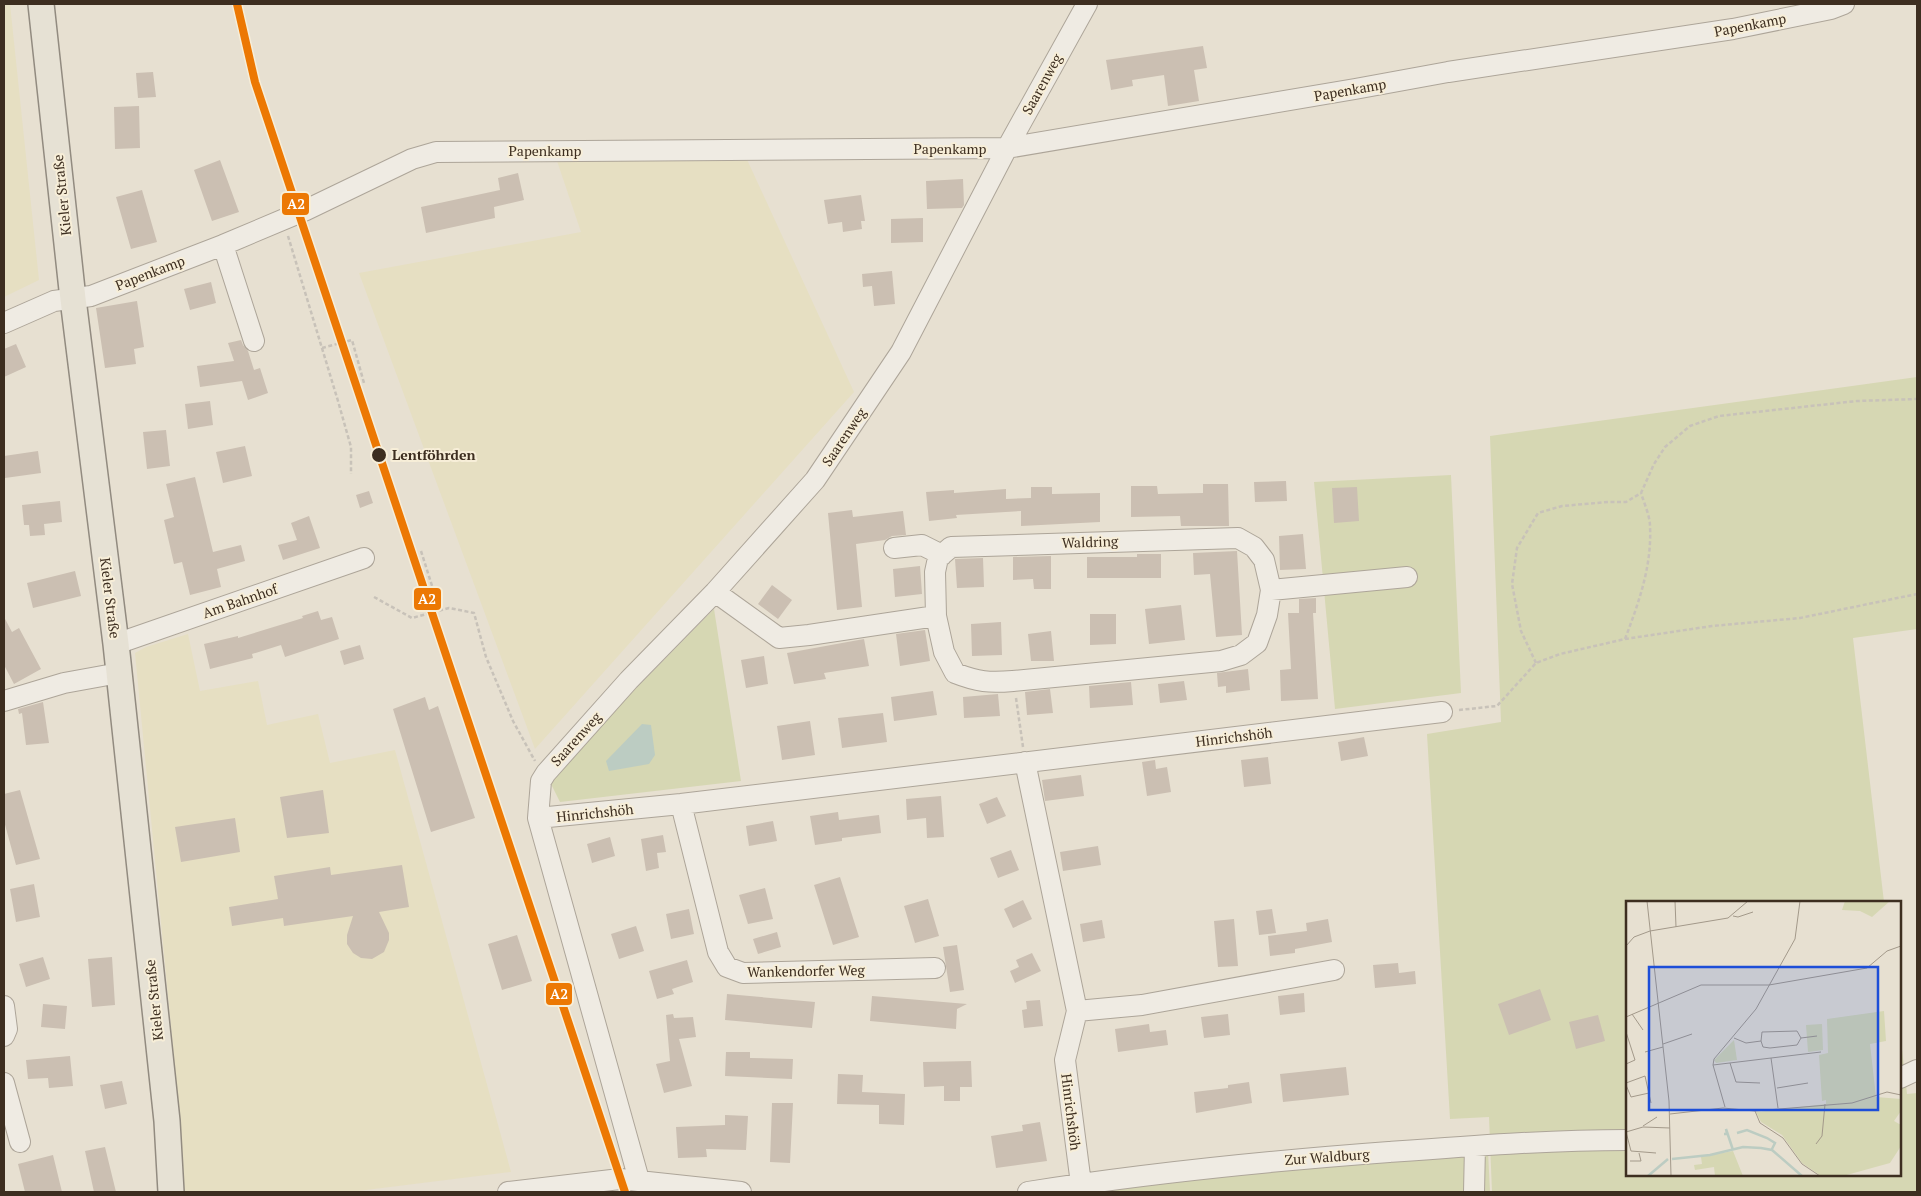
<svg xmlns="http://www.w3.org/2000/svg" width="1921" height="1196" font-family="'PT Serif',serif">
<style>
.farmland{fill:#e6dfc2}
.green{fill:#d6d7b3}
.water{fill:#bcccc2}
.building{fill:#cbbfb2}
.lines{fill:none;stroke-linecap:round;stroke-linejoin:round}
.minor-casing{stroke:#ada599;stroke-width:22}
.major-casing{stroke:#928b80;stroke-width:28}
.path{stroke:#c8c2b9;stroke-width:2.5;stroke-dasharray:4 2.5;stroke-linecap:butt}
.minor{stroke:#efebe3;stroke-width:20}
.major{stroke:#e6e1d4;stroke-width:25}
.rail-1-casing{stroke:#f7eed8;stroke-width:11}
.rail-1{stroke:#ec7803;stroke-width:8}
.stop-dot{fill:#3d2e20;stroke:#f7eed8;stroke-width:2}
.labels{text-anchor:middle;stroke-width:4;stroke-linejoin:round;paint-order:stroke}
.street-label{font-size:14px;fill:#3d2e20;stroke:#f7eed8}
.stop-label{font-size:14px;font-weight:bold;fill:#3d2e20;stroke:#f7eed8;text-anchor:start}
.inset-river{fill:none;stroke:#bcccc2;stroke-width:2.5}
.inset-road{fill:none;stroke:#a3998a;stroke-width:1}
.view{fill:#1d4ed8;fill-opacity:0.15;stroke:#1d4ed8;stroke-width:2.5}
.inset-edge{fill:none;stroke:#3d2e20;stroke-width:2.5}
.line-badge{stroke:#f7eed8;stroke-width:2}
.badge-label{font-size:14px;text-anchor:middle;font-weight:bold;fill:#fff}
</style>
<rect width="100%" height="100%" fill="#e7e0d1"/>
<path class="farmland" d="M4 4H10L39 280 4 297Z
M744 153 854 392 535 749 359 273 581 232 557 161Z
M188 634 200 691 258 681 267 725 318 714 330 763 395 750 511 1172 350 1192H182L173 1047 135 653 146 647Z"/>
<path class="green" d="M1917 377V629L1853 638 1884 902H1627V1175H1900V1031L1907 1094 1917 1093V1192H1492L1489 1117 1450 1119 1427 734 1501 722 1490 436Z
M1451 475 1461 693 1335 709 1314 482Z
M714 609 741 781 560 802 548 778Z
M1488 1151 1490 1192H1078L1182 1176Z"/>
<path class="water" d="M642 724 651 725 655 755 649 764 609 771 606 761Z"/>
<path class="building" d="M1203 46 1207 68 1194 70 1199 101 1168 106 1164 75 1132 80 1133 86 1111 90 1106 60Z
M153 72 156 97 138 98 136 73Z
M139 106 140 148 115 149 114 107Z
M220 160 239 212 212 221 194 170Z
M518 173 524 200 494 207 495 218 426 233 421 207 500 190 498 178Z
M963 179 964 205 962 208 927 209 926 181Z
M142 190 157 242 131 249 116 197Z
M861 195 865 221H861L862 229 843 232 842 222 828 224 824 200Z
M923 218V242L891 243V219Z
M892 271 895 304 874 306 872 286 863 287 862 274Z
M211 282 216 303 190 310 184 289Z
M137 301 144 347 134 349 136 364 105 368 96 308Z
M241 340 243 345 248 351 254 370 260 368 268 393 248 400 242 381 200 387 197 366 234 361 228 343Z
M16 344 26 367 4 377V349Z
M210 401 213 425 188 429 185 404Z
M166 430 170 466 147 469 143 432Z
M245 446 252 476 223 483 216 452Z
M38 451 41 473 5 478 4 456Z
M195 477 213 552 241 545 245 561 217 569 221 587 190 595 182 562 174 564 164 520 174 517 166 484Z
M1286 481 1287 501 1255 502 1254 482Z
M1203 484H1228L1229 526H1181L1180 516 1131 517V486H1157L1158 494 1203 493Z
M1031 487H1052V494L1100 493V522L1021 526V511L956 515 957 518 929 521 926 492 954 490V493L1006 489V499L1031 498Z
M1357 487 1359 521 1334 523 1332 488Z
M369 491 373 503 360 508 356 495Z
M60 501 62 522 44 524 45 535 30 536 29 525H24L22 505Z
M852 510 853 517 903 511 906 535 892 536 885 540 856 544 862 607 837 610 828 513Z
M309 516 320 548 283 560 278 545 297 540 291 523Z
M1303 534 1306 569 1280 570 1279 536Z
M1237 551 1242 635 1216 637 1210 574 1194 575 1193 553Z
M1137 554H1161V578H1087V557H1137Z
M1051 556V589H1034L1033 579 1013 580V557Z
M983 558 984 587 957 588 955 559Z
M920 566 922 594 895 597 893 569Z
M75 571 81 596 33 608 27 583Z
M772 585 792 600 778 619 758 604Z
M1316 598V613H1313L1318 699 1281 701 1280 670 1291 669 1288 613H1299V599Z
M1181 605 1185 640 1149 644 1145 609Z
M318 611 321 620 332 617 339 639 285 657 281 645 252 654 253 658 210 669 204 644 238 636V638L303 618 302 616Z
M1090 614H1116V644L1090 645Z
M4 617 12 632 19 628 41 669 14 684 4 665Z
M1001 622 1002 655 972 656 971 624Z
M925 630 930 661 900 666 896 634Z
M1051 631 1054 661H1031L1028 634Z
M864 639 869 666 824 673 826 679 794 684 787 653Z
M360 645 364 659 344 665 340 651Z
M764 656 768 684 746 688 741 660Z
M1248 669 1250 690 1226 693V686L1218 687 1217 673Z
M1184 681 1187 700 1160 703 1158 684Z
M1131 682 1133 705 1090 708 1089 686Z
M1050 689 1053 713 1027 715 1025 692Z
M933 691 937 715 894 721 891 697Z
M998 694 1000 716 964 718 963 697Z
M425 697 429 710 438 706 475 818 431 832 393 709Z
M43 702 49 743 26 745 22 713 19 714 18 709Z
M883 713 887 742 842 748 838 718Z
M810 721 815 755 782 760 777 726Z
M1364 737 1368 756 1341 761 1338 742Z
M1268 757 1271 784 1244 787 1241 760Z
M1155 760 1156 769 1167 767 1171 792 1147 796 1142 762Z
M1081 775 1084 796 1045 801 1042 780Z
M20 790 40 859 16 865 4 821V794Z
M323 790 329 833 287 838 280 797Z
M941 796 944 837 927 838 926 818 907 820 906 799Z
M997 797 1006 816 987 824 979 804Z
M838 812 839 820 879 815 881 833 842 838V841L815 845 810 816Z
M235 818 240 852 181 862 175 827Z
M773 821 777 841 749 846 746 826Z
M663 835 666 852 657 853 659 868 646 871 641 839Z
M610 837 615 856 592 863 587 844Z
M1098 846 1101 865 1063 871 1060 852Z
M1011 850 1019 870 998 878 990 858Z
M402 865 409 907 379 912 389 933V940L384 952 372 959 361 958 353 953 347 944V935L353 916 284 926 283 918 232 926 229 907 278 899 274 876 330 867 331 875Z
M840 877 859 937 833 945 814 885Z
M34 884 40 917 16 922 10 889Z
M765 888 773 919 748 924 739 895Z
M928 899 939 936 915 943 904 906Z
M1023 900 1032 919 1013 928 1004 909Z
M689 909 694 934 671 939 666 914Z
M1272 909 1276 933 1259 935 1256 911Z
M1234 919 1238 966 1218 967 1214 921Z
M1328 919 1332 942 1295 949V953L1270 956 1268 936 1307 931 1306 923Z
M1102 920 1105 938 1083 942 1080 924Z
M636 926 644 951 619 959 611 934Z
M777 932 781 947 758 954 753 939Z
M517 935 532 981 502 990 488 944Z
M957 945 964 990 950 992 943 947Z
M1032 953 1041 971 1015 983 1010 971 1019 967 1016 960Z
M43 957 50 979 26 987 19 964Z
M112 957 115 1005 92 1007 88 959Z
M687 960 693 982 672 989 674 994 657 999 649 971Z
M1398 963 1399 973 1415 971 1416 984 1375 988 1373 965Z
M1540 989 1551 1020 1509 1035 1498 1004Z
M1304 993 1305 1012 1280 1015 1278 996Z
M727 994 815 1002 812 1028 725 1020Z
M872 996 967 1004 957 1009 956 1029 870 1021Z
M1040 1000 1043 1026 1024 1028 1022 1010 1027 1009 1026 1001Z
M43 1004 67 1006 65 1029 41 1027Z
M673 1014 674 1018 693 1017 696 1037 679 1039 692 1086 664 1093 656 1064 670 1061 666 1015Z
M1228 1014 1230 1035 1204 1038 1201 1017Z
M1598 1015 1605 1041 1576 1049 1569 1022Z
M1149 1024 1150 1032 1166 1030 1168 1045 1118 1052 1115 1029Z
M726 1052H750V1058L793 1059 792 1079 725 1076Z
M70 1056 73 1086 49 1088 48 1078 28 1079 26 1060Z
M971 1061 972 1087H960V1101H944V1086L924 1087 923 1062Z
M1346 1067 1349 1095 1283 1102 1280 1074Z
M838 1074 863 1075 862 1092 905 1094 904 1125 879 1124V1105L837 1104Z
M122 1081 127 1104 105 1109 100 1085Z
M1249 1082 1252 1103 1196 1113 1194 1092 1228 1088V1085Z
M772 1103H793L790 1163 770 1162Z
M725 1115 748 1116 746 1150 706 1149 707 1157 678 1158 676 1127 725 1125Z
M1040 1122 1047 1161 996 1168 991 1136 1023 1131 1022 1125Z
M105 1147 116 1192H94L85 1151Z
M53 1155 62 1192H25L18 1164Z"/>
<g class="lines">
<defs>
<path id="minor" d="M223 245 254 341
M4 323 54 301 91 296 223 245 306 210 412 159 436 152 1007 148 1355 89 1448 72 1733 29 1831 9 1844 4
M894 548 922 545 942 555
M1271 590 1407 577
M715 592 779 638 809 635 936 616 935 572 938 558 951 547 1238 538 1254 547 1264 560 1271 590 1267 615 1257 643 1241 655 1221 661 1013 681C989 683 978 682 955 673L944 652 936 616
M116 644 364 558
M4 701 64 683 119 673
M1025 762 1077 1011 1065 1060 1081 1184
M681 804 718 952 727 967 743 973 935 968
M538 818 681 804 1442 712
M4 1006 7 1029 4 1036
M1077 1011 1142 1005 1334 970
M1900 1078 1917 1070
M4 1083 20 1142
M639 1180 538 818 541 781 546 773 629 680 715 592 815 480 901 352 1007 148 1087 4
M508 1192 620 1179 741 1192
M1028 1192C1148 1173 1268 1161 1389 1152 1469 1146 1548 1140 1627 1140
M1474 1192 1475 1146"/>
<path id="major" d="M41 4 73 299 116 644 167 1121 171 1192"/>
</defs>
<use href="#minor" class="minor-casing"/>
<use href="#major" class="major-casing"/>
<path class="path" d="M288 236 338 401 351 447V474
M322 348 352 340 364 383
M421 551 440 611
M374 597 412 618 449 608 474 613 486 657 513 721 535 761
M1625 639C1639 602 1652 566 1650 526 1650 516 1644 503 1641 493
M1536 663 1521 631 1512 584 1517 548 1538 513 1562 506 1608 502H1626L1641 493 1654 464 1665 447 1690 426 1719 416 1857 401 1917 399
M1016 698 1023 747
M1459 710 1497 706 1536 663 1560 654 1625 639 1712 626 1800 618 1917 594"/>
<use href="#minor" class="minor"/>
<use href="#major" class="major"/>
<defs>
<path id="rail-1" d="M237 4 255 82 625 1192"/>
</defs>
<use href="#rail-1" class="rail-1-casing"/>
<use href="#rail-1" class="rail-1"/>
</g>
<circle class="stop-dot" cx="379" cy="455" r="8"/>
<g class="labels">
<g class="street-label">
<text transform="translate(1750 25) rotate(-11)" y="5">Papenkamp</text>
<text transform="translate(1042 84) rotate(-61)" y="5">Saarenweg</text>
<text transform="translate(1350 90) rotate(-10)" y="5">Papenkamp</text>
<text x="950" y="154">Papenkamp</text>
<text x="545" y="156">Papenkamp</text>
<text transform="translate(62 195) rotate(-96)" y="5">Kieler Straße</text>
<text transform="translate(150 273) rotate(-21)" y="5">Papenkamp</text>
<text transform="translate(844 437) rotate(-56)" y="5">Saarenweg</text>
<text transform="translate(1090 542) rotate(-2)" y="5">Waldring</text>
<text transform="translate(110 598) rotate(83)" y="5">Kieler Straße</text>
<text transform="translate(240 601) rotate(-19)" y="5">Am Bahnhof</text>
<text transform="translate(1234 737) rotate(-7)" y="5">Hinrichshöh</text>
<text transform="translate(576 739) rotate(-48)" y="5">Saarenweg</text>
<text transform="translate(595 813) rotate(-6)" y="5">Hinrichshöh</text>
<text transform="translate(806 971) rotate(-1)" y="5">Wankendorfer Weg</text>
<text transform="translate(154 1000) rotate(-96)" y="5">Kieler Straße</text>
<text transform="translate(1071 1112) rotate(83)" y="5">Hinrichshöh</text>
<text transform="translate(1327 1157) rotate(-4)" y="5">Zur Waldburg</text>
</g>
<g class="stop-label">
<text x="392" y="460">Lentföhrden</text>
</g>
</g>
<g transform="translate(1626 901)">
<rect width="275" height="275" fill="#e7e0d1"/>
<path d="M219 0H264L246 16 234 10 216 9ZM258 110 260 140 244 143 250 196 275 198V210L268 220 275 224V245L264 262 217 275H195L176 262 156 234 135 221 130 211 200 203V199L196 200 193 154 202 152 201 118ZM196 123 197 149 182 151 180 124ZM108 139 111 159 90 162 88 159ZM107 250 117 275H89L88 266 69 269 68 264 76 263 75 256Z" fill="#d6d7b3"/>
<path class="inset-river" d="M111 232 121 229 141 237 149 242 146 248M98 233H101L100 228 107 249M46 258 84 254 117 246 135 247 146 249 176 275M22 275 42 258"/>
<path class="inset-road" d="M21 0 43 200 45 275M49 0 50 26M107 15 112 16 127 11M0 45 8 36 24 30 102 17 122 0M6 113 17 129M0 116 75 84H143L241 67 261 50 275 45M0 131 9 159 0 163M108 137 120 142 135 140 136 131 171 130 175 137 171 144 144 147 137 146 135 140M175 137 191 135M37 143 66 133M19 151 37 146M145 157 152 207M104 162 110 181 134 182M87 164 88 158 130 108 169 38 174 0M87 164 195 151M87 164 99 206M0 182 19 175 25 202M0 184 5 196 23 192M151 187 182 182M129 210 134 222 157 237 176 263 194 275M44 213 97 207 129 210 226 202 261 191 275 194M17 225 31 216M0 231 5 250 30 252M0 231 17 226 44 227M190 243 196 235 199 203M4 260H15L13 252"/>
<path class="view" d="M23 66H252V209H23Z"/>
<rect width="275" height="275" class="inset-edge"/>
</g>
<g class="line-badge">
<rect x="281" y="192" width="29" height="24" rx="5" fill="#ec7803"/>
<rect x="413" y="587" width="29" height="24" rx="5" fill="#ec7803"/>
<rect x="545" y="982" width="28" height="24" rx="5" fill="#ec7803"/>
</g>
<g class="badge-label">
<text x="296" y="209">A2</text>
<text x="427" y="604">A2</text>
<text x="559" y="999">A2</text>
</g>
<rect width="1921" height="1196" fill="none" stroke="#3d2e20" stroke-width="10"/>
</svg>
